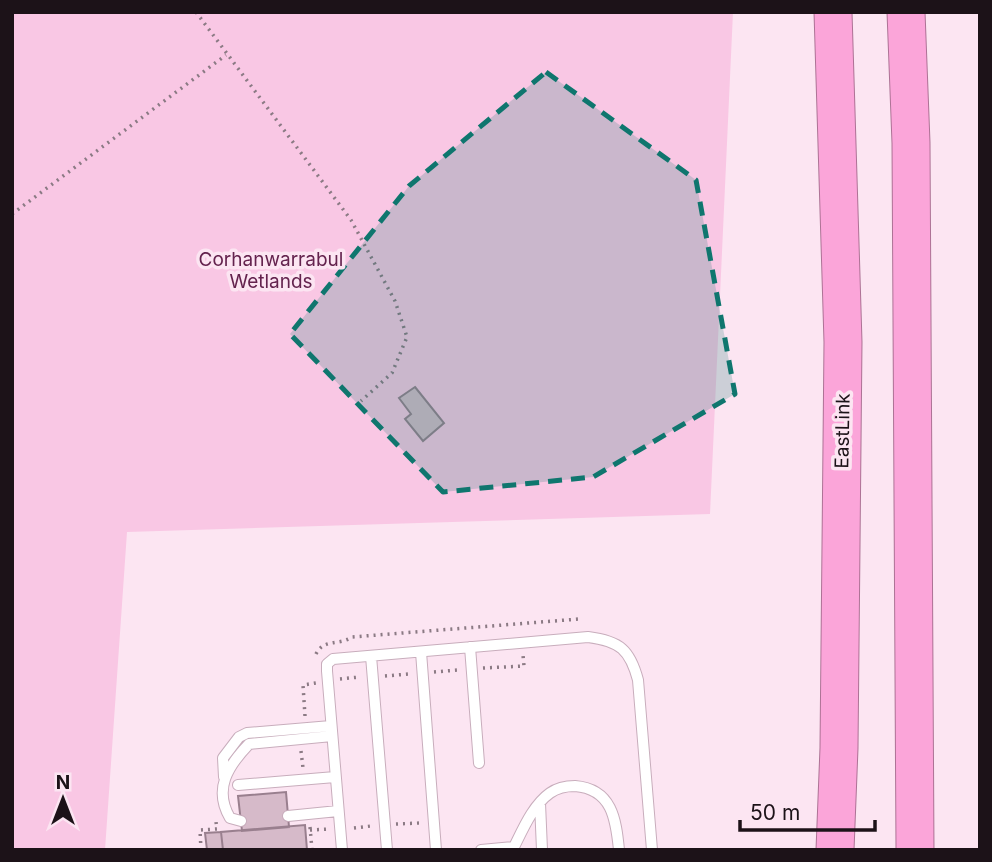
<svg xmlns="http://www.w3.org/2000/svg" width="992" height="862" font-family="Inter,sans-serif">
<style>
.green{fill:#f9c7e4}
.building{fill:#d6bac9;stroke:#997f8e;stroke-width:2}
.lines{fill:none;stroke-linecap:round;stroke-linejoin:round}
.lane-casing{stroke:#c8adbc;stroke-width:12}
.highway-casing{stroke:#ad7295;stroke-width:39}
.path{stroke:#8b7a84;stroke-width:3.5;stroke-dasharray:2 5;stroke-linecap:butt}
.lane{stroke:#fff;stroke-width:10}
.highway{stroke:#fba5d9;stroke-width:37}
.marked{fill:#0f766e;fill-opacity:0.2;stroke:#0f766e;stroke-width:5;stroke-dasharray:14 9;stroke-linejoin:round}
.labels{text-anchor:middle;stroke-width:7;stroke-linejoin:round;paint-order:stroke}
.park-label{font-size:19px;fill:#64234e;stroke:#fce5f2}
.street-label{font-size:19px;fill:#1c1218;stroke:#fce5f2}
</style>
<rect width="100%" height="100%" fill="#fce5f2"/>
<path class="green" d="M12 12H733L710 514 127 532 105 850H12Z"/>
<path class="building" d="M415 387 444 423 423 441 405 419 411 414 399 398Z
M286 792 289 827 242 831 238 796Z
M305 825 307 850H223L221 832Z
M221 832 223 850H207L205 833Z"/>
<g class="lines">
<defs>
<path id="lane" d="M470 647 479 763
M421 652 436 850
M371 656 387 850
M224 777 223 758 239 737 247 733 331 726
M238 785 335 777
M540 803 542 850
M288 816 338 811
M241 821 230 818C213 789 228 766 249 744L332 736
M342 850 327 671V664L333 659 588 637C620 641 630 650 638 680L652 850
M481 850 514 847C523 829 533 805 550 793 557 788 567 786 575 786 612 789 616 819 619 850"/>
<path id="highway" d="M833 12 843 342 839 748 835 850
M906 12 911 143 915 850"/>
</defs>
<use href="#lane" class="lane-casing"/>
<use href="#highway" class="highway-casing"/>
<path class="path" d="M196 12 351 220 395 301 407 337 392 373 361 401
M12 214 226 55
M316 654C324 638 339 646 352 637L579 619
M483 668 524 666 523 655
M434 672 458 670
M385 676 409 674
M340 679 360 677
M305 716 303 685 316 683
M301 751 303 768
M396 824 420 823
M310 827 312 850
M354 828 371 826
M310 830 329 829
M201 850 200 830 217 829 216 822"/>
<use href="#lane" class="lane"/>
<use href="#highway" class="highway"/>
</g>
<path class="marked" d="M546 72 696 180 735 394 593 477 443 492 290 334 409 186Z"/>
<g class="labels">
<g class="park-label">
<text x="271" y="266">Corhanwarrabul<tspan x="271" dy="22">Wetlands</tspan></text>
</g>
<g class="street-label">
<text transform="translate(842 431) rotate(-89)" y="7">EastLink</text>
</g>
</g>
<rect width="992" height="862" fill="none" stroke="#1c1218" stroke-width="28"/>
<g transform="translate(63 799)" stroke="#fce5f2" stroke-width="5" paint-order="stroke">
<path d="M0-5L12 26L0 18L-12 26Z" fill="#1c1218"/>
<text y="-10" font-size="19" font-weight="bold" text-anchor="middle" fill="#1c1218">N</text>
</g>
<path d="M740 820v10h135v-10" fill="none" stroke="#1c1218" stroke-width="3.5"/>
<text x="750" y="820" font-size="21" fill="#1c1218" stroke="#fce5f2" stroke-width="5" paint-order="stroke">50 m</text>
</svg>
